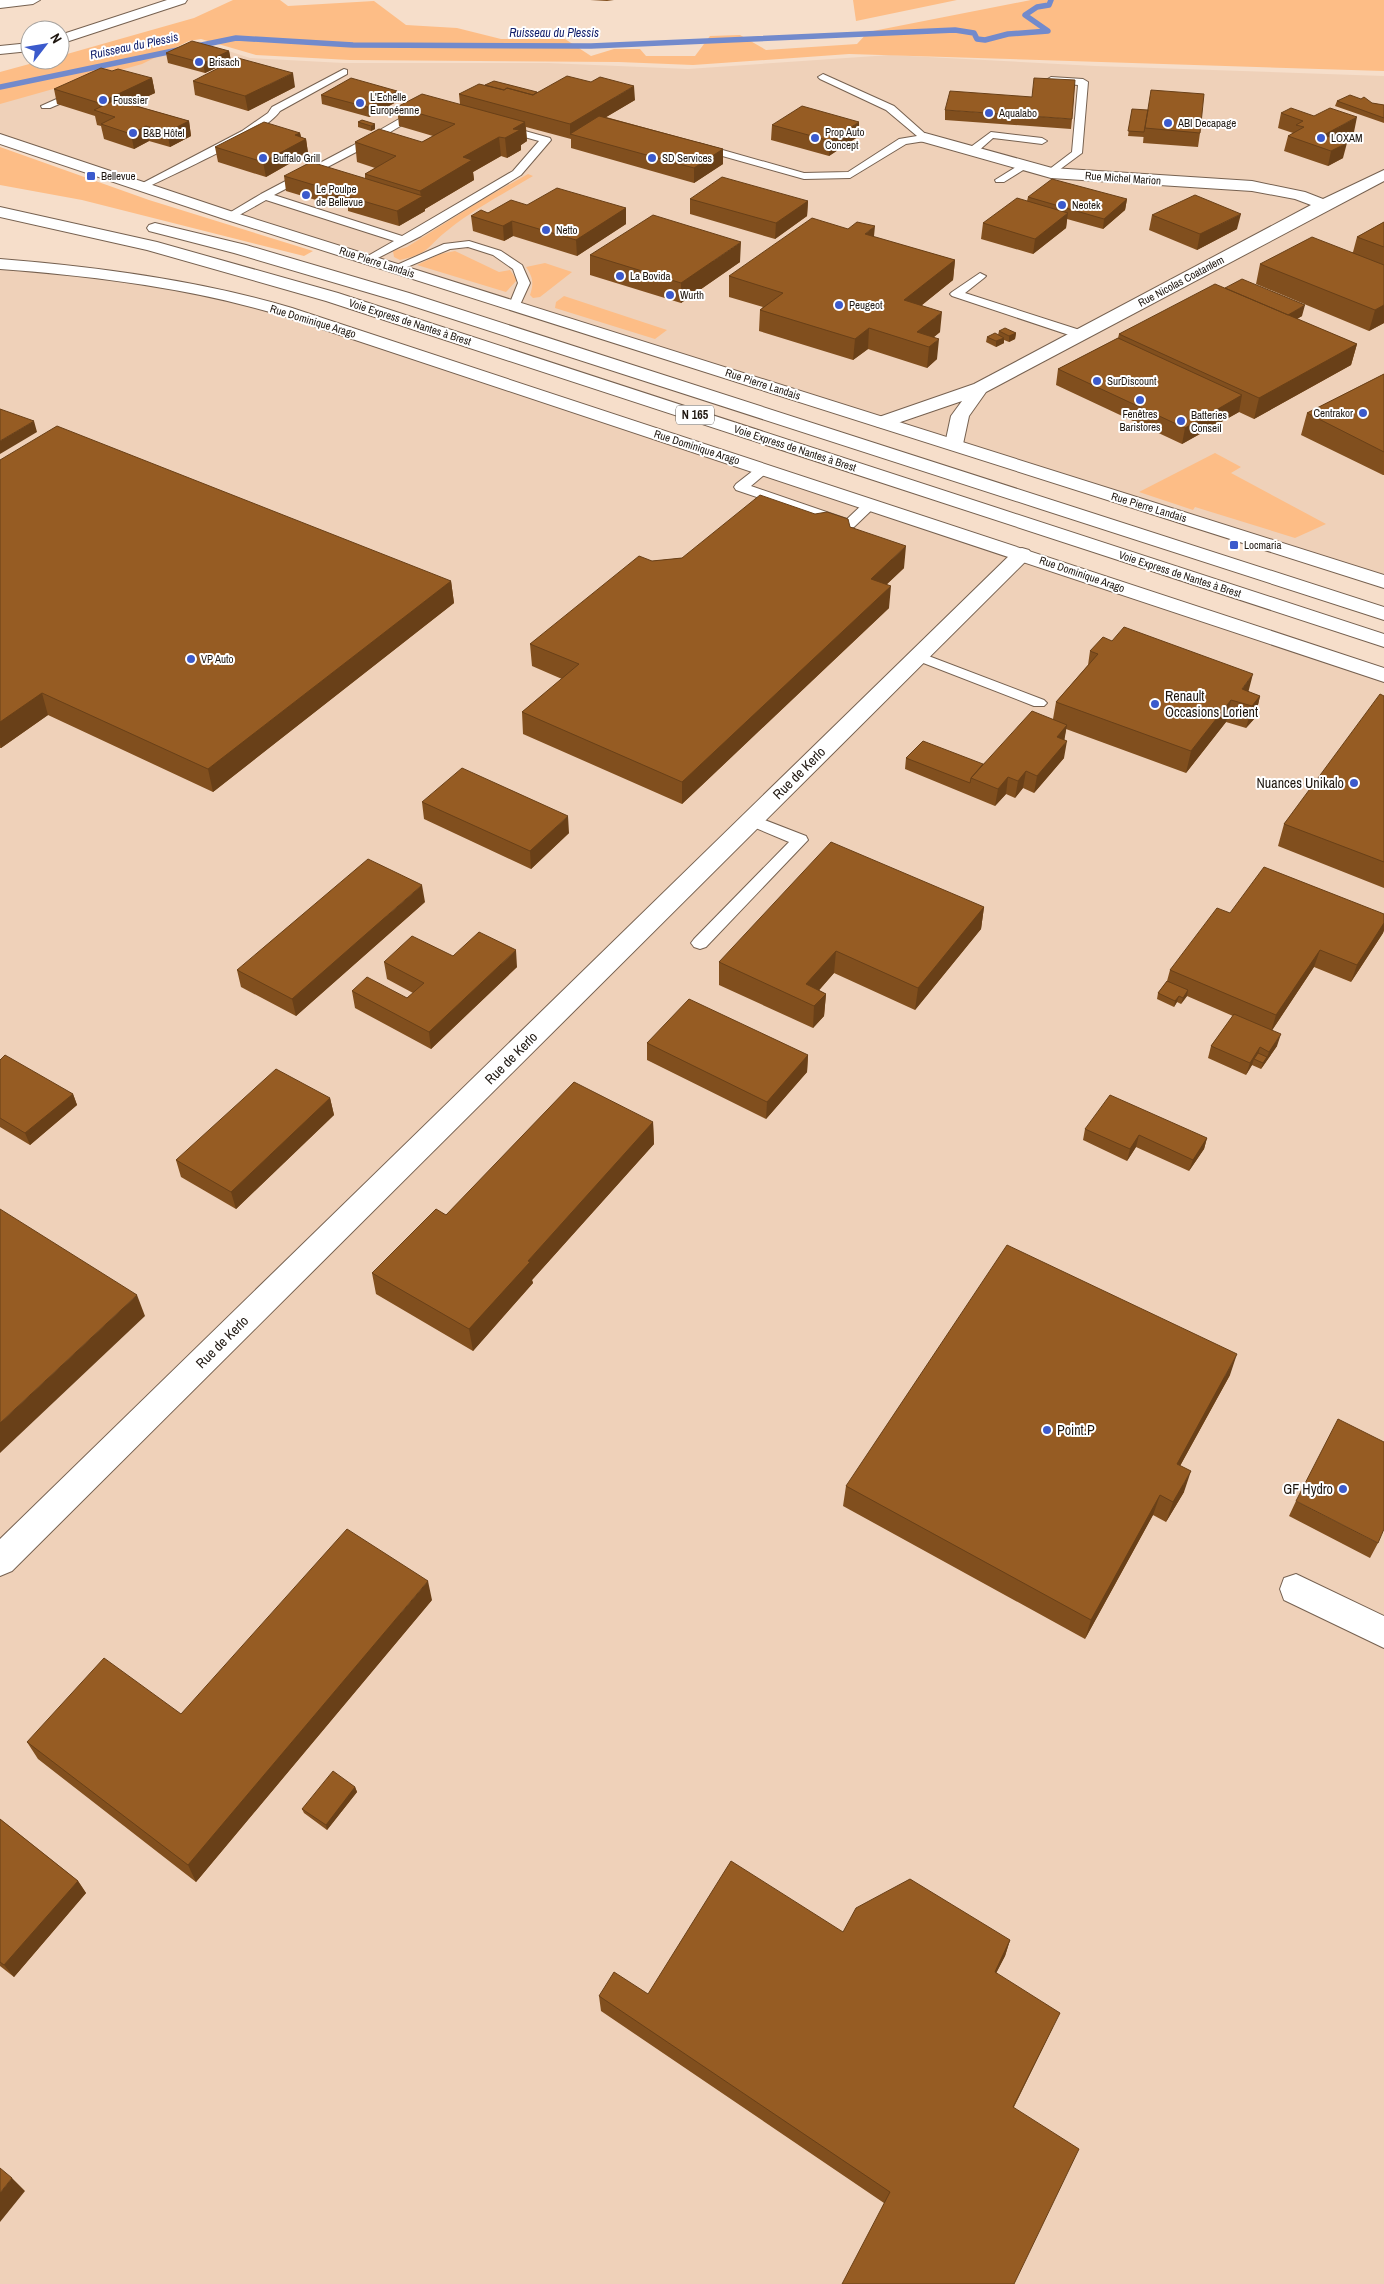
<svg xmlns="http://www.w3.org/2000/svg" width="1384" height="2284" font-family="'Archivo Narrow',sans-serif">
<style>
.built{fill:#efd1b9}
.green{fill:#fdbd86}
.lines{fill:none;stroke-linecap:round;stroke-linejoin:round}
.stream{stroke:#728acc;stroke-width:5.5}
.lane-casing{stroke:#766150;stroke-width:2}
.street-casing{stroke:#766150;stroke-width:2}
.secondary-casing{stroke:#766150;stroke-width:2}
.primary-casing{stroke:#766150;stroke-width:2}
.highway-casing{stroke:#766150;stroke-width:2}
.lane{fill:#fff;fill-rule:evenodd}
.street{fill:#fff;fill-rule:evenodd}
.secondary{fill:#fff;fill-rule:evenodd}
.primary{fill:#fff;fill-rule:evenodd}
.highway{fill:#fff;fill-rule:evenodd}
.wall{fill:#814f1e}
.shaded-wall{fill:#694018}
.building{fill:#965c23;stroke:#694018}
.poi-dot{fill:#3b5acc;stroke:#fff;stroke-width:2}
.labels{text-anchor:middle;stroke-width:4;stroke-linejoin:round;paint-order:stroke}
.far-poi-label{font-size:11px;fill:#1e160f;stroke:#fff;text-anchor:start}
.far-street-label{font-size:11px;fill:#1e160f;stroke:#fff}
.far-water-label{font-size:12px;font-style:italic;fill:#101d6a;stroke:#fff}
.shield{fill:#fff;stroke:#625c57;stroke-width:1}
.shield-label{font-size:12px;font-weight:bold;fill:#1e160f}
.poi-label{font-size:14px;fill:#1e160f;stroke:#fff;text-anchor:start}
.street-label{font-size:14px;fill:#1e160f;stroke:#fff}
</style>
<rect width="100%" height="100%" fill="#f6deca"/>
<path class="built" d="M198 41 250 58 343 63H548L688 69 890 55 1095 66 1384 76V582L0 139V101Z
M0 264 80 271 259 304 1384 675V2284H0Z"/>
<path class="green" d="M233 0H280L288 6 374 1 406 25 457 28 501 39H565L591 56 614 49H640L646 56H695L710 36 740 35 766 50 857 44 868 32 1031 0H1384V71L849 54 693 65 619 62 350 60 256 55 201 39 189 41 142 64 0 104V72L44 60H60V56L194 18Z
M853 0H957L856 21Z
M0 147 149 200 313 251 304 256 82 200 0 185Z
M528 174 533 176C505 193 474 209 448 230 426 247 431 253 400 260L394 257 393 251 407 247 485 198Z
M455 251 499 272 510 270 517 280 506 292 417 265 440 254Z
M545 263 572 272 540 297 533 298 530 295C534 283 533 277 526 267Z
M564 296 667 330 655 339 555 308 556 302Z
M1215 453 1241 467 1231 473 1326 524 1295 538 1195 507 1193 510 1139 492Z"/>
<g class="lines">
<path class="stream" d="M192 47 236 38 353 45 591 46 955 30 974 33 977 39 985 40 1008 34 1048 31 1025 15 1037 7 1049 5 1051 0
M0 87 178 50"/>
<defs>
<path id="lane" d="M344 69 347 70V74L280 111C264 135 175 173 146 188H138L137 186 242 131 268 113 272 107Z
M823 74 894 106 930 138 925 141 906 144 850 178 804 179 694 148 693 146 698 143 804 173 848 172 899 139 917 136 886 110 820 79 818 77Z
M1051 77 1083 79 1088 82 1082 153 1051 176 1047 175V171L1072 152 1078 85 1048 82 1046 80Z
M79 89 83 90V94L50 108H42L41 106Z
M420 107 424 108V112L360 150 274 195 402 236 513 171 539 141 499 130V126H507L550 138 551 140 521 175 421 236 370 262 366 261 364 259 366 257 394 241 266 200 234 218 230 219 224 216 261 194 352 146Z
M991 132 1042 138 1047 141 1042 144 993 138 976 153H968V149Z
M1024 162 1028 163V167L1004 182H996L995 180Z
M469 241 501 251 522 265 530 283 519 307H511L509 305 518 283 513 269 493 255 468 247 450 249 400 270H392L390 268 444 244Z
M980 273 986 276 984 278 965 293 1086 332 1088 335 1086 338H1078L952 296 950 294 952 292Z
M764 465 771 469 751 486 847 519 866 501 871 500 878 504 854 527 849 528 736 490 734 487 736 484 759 466Z
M918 652 1044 700 1047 703 1044 706H1034L913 659 911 656Z
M752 815 806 836 808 840 706 947 700 949 694 947 691 943 694 939 789 842 746 824 744 820 746 816Z"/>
<path id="street" d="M167 0H187L185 3 60 44V35Z
M30 43V51L0 54V46Z
M925 133 1052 168 1252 181 1305 192 1323 199 1384 170V181L986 392 969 416 963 444 961 448 954 450 947 448 945 444 951 416 962 401 883 428 876 426 874 422 876 418 974 384 1311 205 1295 199 1252 191 1051 178 920 141 917 138 920 135Z
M1022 548 1029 550 1032 554 1029 558 12 1571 0 1576V1539L1015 550Z
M1296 1574 1384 1616V1648L1284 1600 1280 1589 1284 1578Z"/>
<path id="secondary" d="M0 134 236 213 1384 575V588L224 219 0 144Z
M0 259C98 267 198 280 292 308L1384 668V682L280 315C190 288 94 276 0 269Z"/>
<path id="primary" d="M0 0H40L33 4 0 8Z"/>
<path id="highway" d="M0 207 157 242 338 293 1384 634V647L326 301 147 250 0 217Z
M155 223 246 245 409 293 1384 607V620L397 301 234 253 149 231 147 228 149 225Z"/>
</defs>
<use href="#lane" class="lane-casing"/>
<use href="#street" class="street-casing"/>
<use href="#secondary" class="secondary-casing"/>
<use href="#primary" class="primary-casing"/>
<use href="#highway" class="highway-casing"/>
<use href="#lane" class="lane"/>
<use href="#street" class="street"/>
<use href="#secondary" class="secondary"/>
<use href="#primary" class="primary"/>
<use href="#highway" class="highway"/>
</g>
<path class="wall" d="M590 0H614L607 1Z
M229 51 231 61 205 73 168 63 166 53Z
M112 71 152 78 155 93 130 104 189 121 191 136 170 147 149 141 134 149 104 139 101 126 97 125 95 116 57 104 54 89Z
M193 81 295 87 248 111 195 95Z
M485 85 537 92 635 100 606 117 723 149V164L694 183 571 148V139L526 127 527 141 521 145V150L507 158 501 156 473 172 474 180 425 209V211L399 226 348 211V207L340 204 336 206 286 191 284 176 365 179V174L375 168 357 162 355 142H422L433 136 399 126 397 107 460 104 459 94Z
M397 91 398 101 369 117 322 104 321 95Z
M1337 101 1372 103 1384 105V123L1335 106Z
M1132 109 1200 133 1198 147 1143 143 1144 132V137L1128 136Z
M945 110 1072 119 1071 129 945 120Z
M1281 113 1354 132 1338 140 1343 158 1328 166 1284 151 1288 136 1293 133 1278 128Z
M362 120 375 129 371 131 358 127V122Z
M772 125 859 136 829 156 771 140Z
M300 133 301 137 306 139 308 153 266 177 218 162 215 147Z
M1028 197 1127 199 1125 210 1103 229 1067 219 1066 228 1033 254 981 239 983 223 1027 201Z
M690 199 808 201 807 216 775 239 690 214Z
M527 205 626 208V224L577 256 513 236 504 241 473 231 471 216Z
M1152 215 1237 229 1197 250 1149 230Z
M1384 222V323L1369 331 1256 284 1260 264 1353 252 1357 237Z
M874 237 955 260 953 280 922 305 940 332 934 337 937 359 927 368 868 349 853 360 759 331 760 310 763 307 729 297V276Z
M590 255 740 262 681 303 590 275Z
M1225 288 1302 316 1297 319 1357 344 1351 365 1254 419 1239 412 1182 444 1056 385 1058 369 1118 338 1119 334Z
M999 331 1016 333 1015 339 1009 342 1004 340V343L996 347 986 342 987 337 998 335Z
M1384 374V475H1383L1301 435 1307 413Z
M0 460 451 581 454 603 213 792 48 715 1 748H0Z
M850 527 904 568 887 584 889 608 682 804 523 734 522 712 562 679 532 666 530 644 652 561 682 558Z
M1090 651 1248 692 1260 696 1255 718 1246 728 1226 722 1186 773 1066 729 1064 740V758L1034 793 1023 788 1015 798 1006 794 995 806 905 769 906 758 983 764 1053 719 1056 702 1088 665Z
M1384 696V888L1278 846 1284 824Z
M422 802 569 833 531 869 424 819Z
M425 902 296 1016 241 987 237 970Z
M984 907 981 929 915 1010 834 973 819 990 826 994 824 1016 813 1028 719 985V962Z
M1230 913 1384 914V930L1383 933 1351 982 1314 967 1272 1030 1277 1046 1261 1069 1252 1065 1246 1075 1208 1058 1211 1046 1233 1016 1187 996 1181 1004 1177 1002 1174 1007 1157 999 1158 993 1167 981 1170 970Z
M453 956 517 967 431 1049 355 1008 352 991 407 998 413 993 387 979 384 962Z
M647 1043 808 1055 807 1072 766 1119 647 1060Z
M0 1060 73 1094 77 1105 30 1145 0 1127Z
M330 1098 334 1115 236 1209 181 1177 176 1160Z
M653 1122 654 1144 532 1280 533 1283 473 1351 376 1294 372 1273 446 1215Z
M1085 1129 1207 1138 1204 1149 1189 1171 1136 1147 1127 1161 1083 1140Z
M1230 1375 1180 1466 1184 1492 1166 1522 1153 1515 1085 1639 843 1506 846 1486Z
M1296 1501 1378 1543 1370 1558 1289 1516Z
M432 1600 196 1882 38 1759 27 1742 181 1714Z
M355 1787 357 1792 327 1830 304 1813 302 1809Z
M0 1819 78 1881 86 1893 14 1977 0 1966Z
M843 1932 1010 1940 1005 1956 996 1973 1053 2027 1014 2107 884 2203 601 2011 599 1996 648 1994Z"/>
<path class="shaded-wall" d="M229 51 231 61 205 73 203 63Z
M293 73 295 87 248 111 245 96Z
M152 78 155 93 108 115 101 113 99 103Z
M634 86 635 100 576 135 570 134V139V124Z
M397 91 398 101 369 117 367 107Z
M1357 117 1354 132 1323 148 1324 135Z
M189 121 191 136 170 147 167 132Z
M525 122 527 141 521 145V150L507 158 505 138 513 129Z
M859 122V136L829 156 830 141Z
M375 124V129L371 131V126Z
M146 126 149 141 134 149 131 134Z
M300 133 302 141 306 139 308 153 266 177 263 162 295 135Z
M499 137 501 156 473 172 474 180 425 209V211L399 226 397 211 421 197 420 191 463 157Z
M1347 143 1343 158 1328 166 1331 151Z
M723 149V164L694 183V168Z
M338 189 340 204 336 206 334 191Z
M1127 199 1125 210 1103 229 1104 219Z
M808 201 807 216 775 239 776 223Z
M626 208V224L577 256 576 240Z
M1068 213 1066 228 1033 254 1035 239Z
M1241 214 1237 229 1197 250 1200 234Z
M512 221 513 236 504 241 503 226Z
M875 226 873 246 865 234Z
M741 242 740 262 681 303V283Z
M955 260 953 280 902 321 904 300Z
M1305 305 1302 316 1274 332 1277 321Z
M1384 305V323L1369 331 1375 310Z
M942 312 940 332 924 345 917 332Z
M869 328 868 349 853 360 855 339Z
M1016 333 1015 339 1009 342V336Z
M1004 338V343L996 347V341Z
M939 339 937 359 927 368 929 347Z
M1357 344 1351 365 1254 419 1259 398Z
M1242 395 1239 412 1182 444 1185 428Z
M34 421 37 432 0 454V441Z
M906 546 904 568 869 601 871 579Z
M451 581 454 603 213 792 208 769Z
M891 586 889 608 682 804V782Z
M1253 674 1247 697 1242 689Z
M42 693 48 715 1 748 0 744V722Z
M1260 696 1255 718 1246 728 1252 706Z
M1231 700 1226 722 1186 773 1191 751Z
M1067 725 1064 742 1057 737Z
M1067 741 1064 758 1034 793 1037 776Z
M1026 771 1023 788 1015 798 1018 781Z
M1008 777 1006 794 995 806 998 789Z
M568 816 569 833 531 869 530 851Z
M422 885 425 902 296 1016 292 999Z
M984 907 981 929 915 1010 918 988Z
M1384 923V930L1383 933 1351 982 1357 965Z
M516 950 517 967 431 1049 429 1032Z
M1320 950 1314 967 1271 1032 1276 1015Z
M836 951 834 973 808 1003 806 984Z
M1188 990 1187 996 1181 1004 1183 998Z
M826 994 824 1016 813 1028 814 1006Z
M1179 996 1177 1002 1174 1007 1175 1001Z
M1281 1034 1277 1046 1261 1069 1263 1063 1267 1057 1269 1052Z
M1260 1047 1257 1059H1254L1252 1065 1246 1075 1250 1063Z
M808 1055 807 1072 766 1119 767 1102Z
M73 1094 77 1105 30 1145 25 1133Z
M330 1098 334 1115 236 1209 231 1192Z
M653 1122 654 1144 532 1280 533 1283 473 1351 469 1329 528 1261Z
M1139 1135 1136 1147 1127 1161 1130 1149Z
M1207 1138 1204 1149 1189 1171 1193 1160Z
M137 1295 145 1316 0 1453V1423Z
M1237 1354 1230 1375 1170 1484 1177 1464Z
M1191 1471 1184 1492 1166 1522 1173 1502Z
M1160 1495 1153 1515 1085 1639 1091 1620Z
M428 1581 432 1600 196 1882 188 1865Z
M355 1787 357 1792 327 1830 326 1825Z
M78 1881 86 1893 14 1977 4 1965Z
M1010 1940 1005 1956 989 1987 995 1972Z
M1060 2013 1053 2027 1007 2120 1013 2107Z
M12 2178 25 2191 0 2222V2193Z"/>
<path class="building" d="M192 41 229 51 203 63 166 53Z
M238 58 293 73 245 96 193 81Z
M101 68 112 71 118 69 152 78 99 103 54 89Z
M567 76 591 82 600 77 634 86 570 124 459 94 479 84 504 90 507 88 533 95Z
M351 78 397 91 367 107 321 95Z
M1034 78 1075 80 1072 119 945 110 950 91 1032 97Z
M494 81 537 92 533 95 507 88 504 90 485 85Z
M1151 90 1204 94 1200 133 1145 128Z
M422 94 525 122 513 129 520 130 505 138 499 137 463 157 472 160 420 191 365 174 396 156 355 142 379 129 422 142 455 124 397 107Z
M1350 95 1361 99 1364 97 1372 103 1384 105V118L1337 101Z
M115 100 189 121 167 132 146 126 131 134 101 124 115 117 94 110Z
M802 106 859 122 830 141 772 125Z
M1291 108 1314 116 1330 108 1357 117 1324 135 1347 143 1331 151 1288 136 1304 127 1296 125 1303 121 1281 113Z
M1132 109 1148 110 1144 132 1128 131Z
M599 116 723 149 694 168 570 134Z
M362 120 375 124 371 126 358 122Z
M264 122 300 133 295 135 306 139 263 162 215 147Z
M311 162 423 196 397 211 346 196 351 193 338 189 334 191 284 176Z
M722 177 808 201 776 223 690 199Z
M1052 179 1127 199 1104 219 1028 197Z
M557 188 626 208 576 240 512 221 503 226 471 216 481 210 488 213 511 200 527 205Z
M1195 195 1241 214 1200 234 1152 215Z
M1017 198 1068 213 1035 239 983 223Z
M653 215 741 242 681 283 590 255Z
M812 218 848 229 857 222 875 226 865 234 955 260 904 300 942 312 917 332 939 339 929 347 869 328 855 339 760 310 783 293 729 276Z
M1384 222V247L1357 237Z
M1312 237 1384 265V305L1375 310 1260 264Z
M1242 279 1305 305 1288 315 1225 288Z
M1215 284 1357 344 1259 398 1119 334Z
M1005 328 1016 333 1009 336 999 331Z
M995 333 1004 338 996 341 987 337Z
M1118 338 1242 395 1185 428 1058 369Z
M1384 374V452L1307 413Z
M0 409 34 421 0 441Z
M57 426 451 581 208 769 42 693 0 722V460Z
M760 495 815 514 827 512 848 519 850 527 906 546 871 579 891 586 682 782 522 712 579 664 530 644 639 556 652 561 682 558Z
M1124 627 1253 674 1242 689 1260 696 1252 706 1231 700 1191 751 1056 702 1098 654 1090 651 1103 637 1112 641Z
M1380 694 1384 696V862L1284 824Z
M1032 711 1067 725 1057 737 1067 741 1037 776 1026 771 1018 781 1008 777 998 789 971 778Z
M923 741 983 764 971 778 970 783 906 758Z
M462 768 568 816 530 851 422 802Z
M831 842 984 907 918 988 836 951 806 984 826 994 814 1006 719 962Z
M368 859 422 885 292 999 237 970Z
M1264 867 1384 914V923L1357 965 1320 950 1276 1015 1170 970 1217 908 1230 913Z
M479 932 516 950 429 1032 352 991 367 977 407 998 424 983 384 962 412 936 453 956Z
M1167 981 1188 990 1183 998 1179 996 1175 1001 1158 993Z
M689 999 808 1055 767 1102 647 1043Z
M1234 1014 1281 1034 1269 1052 1260 1047 1250 1063 1211 1046Z
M1258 1053 1267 1057 1263 1063 1254 1059Z
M5 1055 73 1094 25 1133 0 1118V1060Z
M276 1069 330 1098 231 1192 176 1160Z
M574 1082 653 1122 528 1261 530 1262 469 1329 372 1273 436 1209 446 1215Z
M1110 1095 1207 1138 1193 1160 1139 1135 1130 1149 1085 1129Z
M0 1209 137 1295 0 1423Z
M1007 1245 1237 1354 1177 1464 1191 1471 1173 1502 1160 1495 1091 1620 846 1486Z
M1338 1419 1384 1442V1529L1378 1543 1296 1501Z
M347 1529 428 1581 188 1865 27 1742 104 1658 181 1714Z
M333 1771 355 1787 326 1825 302 1809Z
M0 1819 78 1881 4 1965 0 1962Z
M731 1861 843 1932 856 1908 910 1879 1010 1940 995 1972 1060 2013 1013 2107 1079 2149 1014 2284H842L890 2192 599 1996 614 1972 648 1994Z
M0 2168 12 2178 0 2193Z"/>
<g class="poi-dot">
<circle cx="199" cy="62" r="5"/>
<circle cx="103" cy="100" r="5"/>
<circle cx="360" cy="103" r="5"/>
<circle cx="989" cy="113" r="5"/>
<circle cx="1168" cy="123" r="5"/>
<circle cx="133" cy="133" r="5"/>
<circle cx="815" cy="138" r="5"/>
<circle cx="1321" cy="138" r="5"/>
<circle cx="263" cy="158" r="5"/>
<circle cx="652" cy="158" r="5"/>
<rect x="86" y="171" width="10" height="10" rx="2.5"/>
<circle cx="306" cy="195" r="5"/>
<circle cx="1062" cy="205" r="5"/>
<circle cx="546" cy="230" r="5"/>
<circle cx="620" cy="276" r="5"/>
<circle cx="670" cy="295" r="5"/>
<circle cx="839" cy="305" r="5"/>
<circle cx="1097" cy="381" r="5"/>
<circle cx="1140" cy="400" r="5"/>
<circle cx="1363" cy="413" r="5"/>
<circle cx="1181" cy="421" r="5"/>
<rect x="1229" y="540" width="10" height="10" rx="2.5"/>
<circle cx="191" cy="659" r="5"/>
<circle cx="1155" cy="704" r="5"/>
<circle cx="1354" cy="783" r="5"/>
<circle cx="1047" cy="1430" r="5"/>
<circle cx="1343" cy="1489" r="5"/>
</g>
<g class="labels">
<g class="far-poi-label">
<text x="209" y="66">Brisach</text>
<text x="370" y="101">L'Echelle<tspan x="370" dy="13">Européenne</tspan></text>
<text x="113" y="104">Foussier</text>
<text x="999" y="117">Aqualabo</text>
<text x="1178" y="127">ABI Decapage</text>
<text x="825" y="136">Prop Auto<tspan x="825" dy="13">Concept</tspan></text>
<text x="143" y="137">B&amp;B Hôtel</text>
<text x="1331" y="142">LOXAM</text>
<text x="273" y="162">Buffalo Grill</text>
<text x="662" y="162">SD Services</text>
<text x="101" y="180">Bellevue</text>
<text x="316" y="193">Le Poulpe<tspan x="316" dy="13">de Bellevue</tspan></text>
<text x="1072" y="209">Neotek</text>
<text x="556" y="234">Netto</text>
<text x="630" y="280">La Bovida</text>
<text x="680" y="299">Wurth</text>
<text x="849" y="309">Peugeot</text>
<text x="1107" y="385">SurDiscount</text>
<text x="1353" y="417" text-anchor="end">Centrakor</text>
<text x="1140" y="418" text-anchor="middle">Fenêtres<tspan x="1140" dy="13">Baristores</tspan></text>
<text x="1191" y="419">Batteries<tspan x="1191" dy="13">Conseil</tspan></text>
<text x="1244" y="549">Locmaria</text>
<text x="201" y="663">VP Auto</text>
</g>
<g class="far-street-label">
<text transform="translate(1123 178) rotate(4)" y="4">Rue Michel Marion</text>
<text transform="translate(377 262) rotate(18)" y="4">Rue Pierre Landais</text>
<text transform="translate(1181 281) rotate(-28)" y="4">Rue Nicolas Coatanlem</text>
<text transform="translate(313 321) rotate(17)" y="4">Rue Dominique Arago</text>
<text transform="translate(410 322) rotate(18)" y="4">Voie Express de Nantes à Brest</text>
<text transform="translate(763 384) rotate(18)" y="4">Rue Pierre Landais</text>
<text transform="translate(697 447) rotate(18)" y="4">Rue Dominique Arago</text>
<text transform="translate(795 448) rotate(18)" y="4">Voie Express de Nantes à Brest</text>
<text transform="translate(1149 507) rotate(17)" y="4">Rue Pierre Landais</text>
<text transform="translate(1082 574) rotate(19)" y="4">Rue Dominique Arago</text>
<text transform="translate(1180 574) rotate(18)" y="4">Voie Express de Nantes à Brest</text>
</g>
<g class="far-water-label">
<text x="554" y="37">Ruisseau du Plessis</text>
<text transform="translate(134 46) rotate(-12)" y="4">Ruisseau du Plessis</text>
</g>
<rect class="shield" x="676" y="405.5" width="38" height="19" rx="4"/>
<g class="shield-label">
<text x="695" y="419">N 165</text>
</g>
<g class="poi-label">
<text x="1165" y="701">Renault<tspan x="1165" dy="16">Occasions Lorient</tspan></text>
<text x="1344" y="788" text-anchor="end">Nuances Unikalo</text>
<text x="1057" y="1435">Point.P</text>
<text x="1333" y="1494" text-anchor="end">GF Hydro</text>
</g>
<g class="street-label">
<text transform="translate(799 773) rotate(-45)" y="5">Rue de Kerlo</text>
<text transform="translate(511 1058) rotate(-45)" y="5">Rue de Kerlo</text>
<text transform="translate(222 1342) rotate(-45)" y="5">Rue de Kerlo</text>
</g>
</g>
<g transform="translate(45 45) rotate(59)"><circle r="24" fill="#ffffff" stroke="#a5a29f"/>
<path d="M0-4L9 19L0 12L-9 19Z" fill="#3b5acc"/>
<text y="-8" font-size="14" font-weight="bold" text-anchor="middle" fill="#1e160f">N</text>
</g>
</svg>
